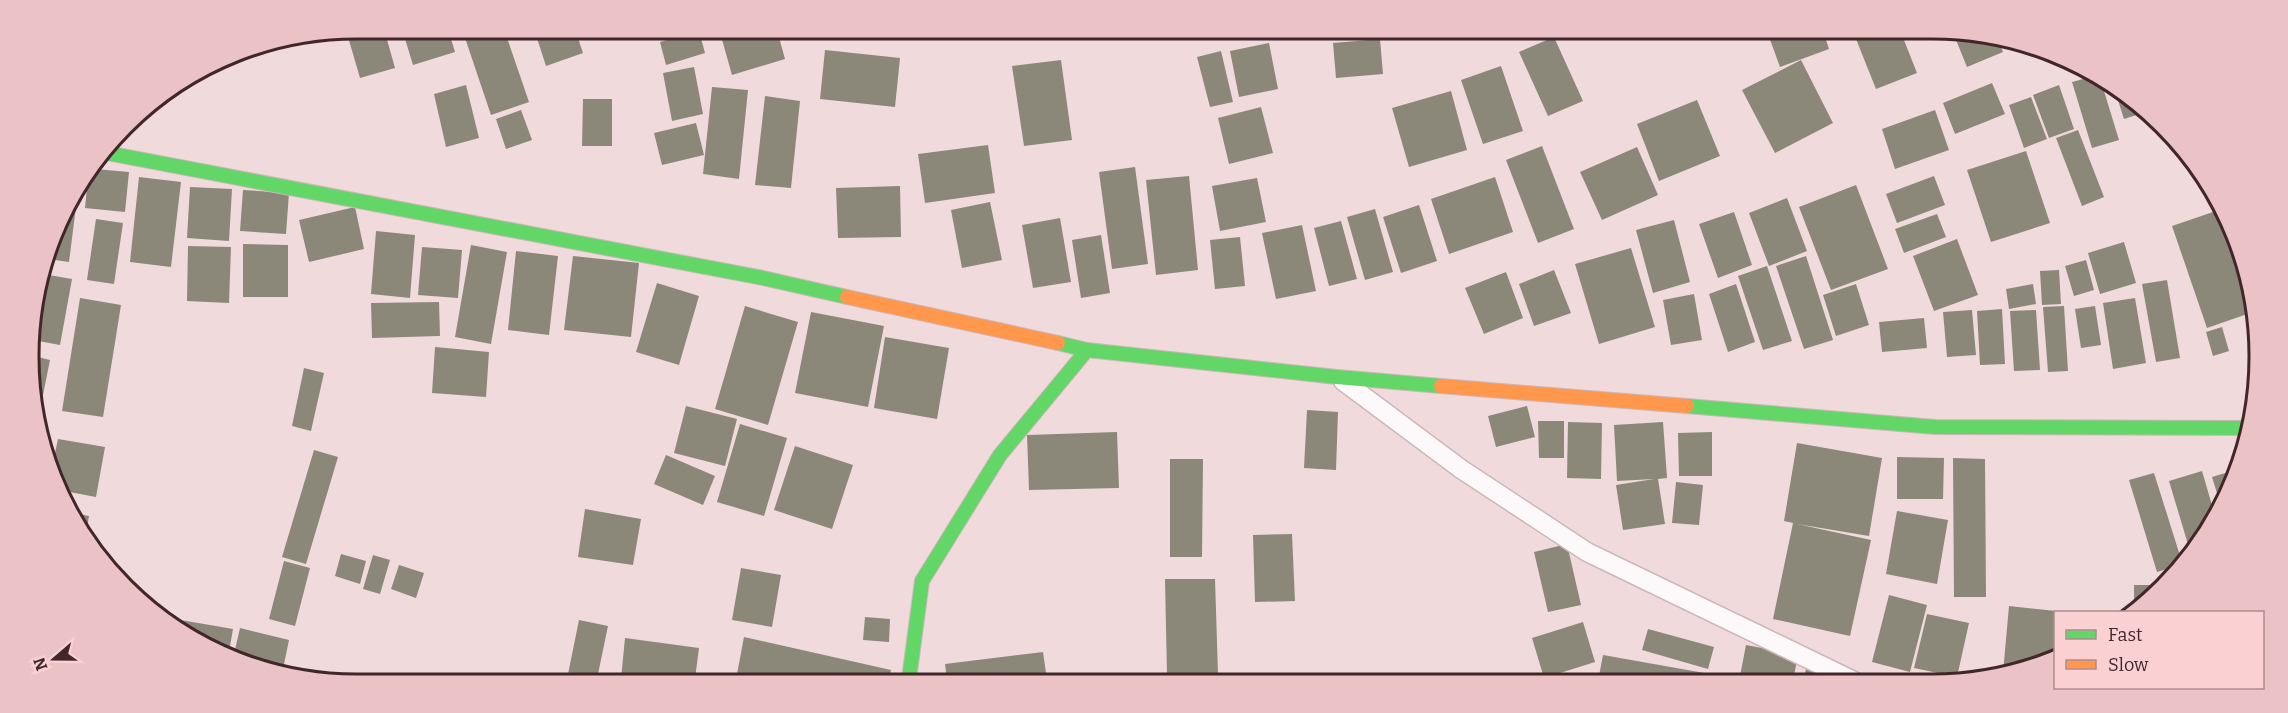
<svg xmlns="http://www.w3.org/2000/svg" width="2288" height="713" font-family="Bitter,serif">
<style>
.building{fill:#8b887a}
.lines{fill:none;stroke-linecap:round;stroke-linejoin:round}
.lane-casing{stroke:#ceb7b9;stroke-width:21}
.fast-casing{stroke:#ceb7b9;stroke-width:16}
.slow-casing{stroke:#ceb7b9;stroke-width:16}
.lane{stroke:#fdf9fa;stroke-width:18}
.fast{stroke:#63d668;stroke-width:14}
.slow{stroke:#ff974d;stroke-width:14}
.rim{fill:none;stroke:#41272a;stroke-width:3}
</style>
<rect width="100%" height="100%" fill="#f0dadb"/>
<path class="building" d="M356 29H384L395 68 360 78 346 30Z
M402 29H448L455 52 413 65Z
M462 29H504L529 102 491 115Z
M534 29H575L583 53 546 66Z
M741 30H777L785 59 732 75 721 36Z
M820 30H845V32L820 33Z
M699 31 705 53 666 65 660 42Z
M1224 32H1267L1268 33 1224 39Z
M1768 34H1824L1829 49 1780 67Z
M1854 34 1902 35 1917 73 1876 89Z
M1954 35H1996L2003 52 1967 67Z
M1554 37 1583 101 1548 116 1519 52Z
M1380 39 1383 74 1336 78 1333 43Z
M1269 43 1278 89 1239 97 1230 51Z
M825 50 900 58 895 107 820 99Z
M1221 51 1233 102 1210 107 1197 57Z
M1061 60 1072 140 1024 146 1012 66Z
M1801 60 1833 123 1775 153 1742 90Z
M1501 66 1523 131 1483 144 1461 80Z
M694 67 703 114 672 121 663 73Z
M2094 76 2100 78 2119 140 2092 148 2072 82Z
M1992 83 2005 114 1955 134 1943 103Z
M466 85 479 138 446 147 434 94Z
M2059 85 2074 129 2049 138 2033 95Z
M712 87 748 90 739 179 703 174Z
M1451 91 1467 150 1409 167 1392 108Z
M2122 92 2143 113 2124 119 2116 94Z
M765 96 800 101 791 188 755 185Z
M2031 97 2047 139 2024 148 2009 105Z
M583 99H612V146H582Z
M1697 100 1720 156 1659 181 1637 124Z
M1261 107 1273 153 1229 164 1218 118Z
M521 110 532 140 506 149 496 119Z
M1935 110 1949 150 1895 169 1882 129Z
M696 123 704 155 662 165 654 133Z
M2078 130 2104 197 2082 206 2056 138Z
M988 145 995 193 925 203 918 154Z
M1542 146 1574 229 1538 243 1506 160Z
M1637 147 1658 195 1602 220 1580 172Z
M2026 151 2050 223 1991 242 1967 170Z
M1135 167 1148 264 1112 269 1099 172Z
M95 169 129 172 125 212 85 208 88 178Z
M1189 176 1198 270 1156 275 1146 180Z
M1934 176 1945 205 1897 223 1886 194Z
M139 177 181 182 171 267 130 262Z
M1495 177 1513 232 1449 254 1431 199Z
M1257 178 1266 222 1220 231 1212 186Z
M1856 185 1888 269 1831 290 1799 207Z
M900 186 901 237 838 238 836 188Z
M190 187 232 189 229 241 187 238Z
M243 190 289 193 286 234 240 231Z
M78 191 69 262 48 259 62 211Z
M1787 198 1807 251 1769 266 1749 213Z
M990 202 1002 260 962 268 951 210Z
M1419 205 1437 261 1401 273 1383 217Z
M355 207 364 249 309 262 299 220Z
M1375 209 1393 272 1365 280 1347 217Z
M2219 210 2253 293V312L2207 328 2172 226Z
M1734 212 1752 265 1718 278 1699 224Z
M1937 214 1946 237 1904 253 1895 229Z
M1060 218 1071 282 1033 288 1022 225Z
M96 219 123 223 114 284 87 280Z
M1674 220 1690 282 1653 293 1636 230Z
M1341 221 1357 279 1329 286 1314 228Z
M1302 225 1316 291 1276 299 1262 233Z
M376 231 415 235 410 298 371 294Z
M1101 235 1110 293 1081 298 1072 240Z
M1240 237 1245 286 1215 289 1210 240Z
M1957 239 1978 295 1934 311 1913 256Z
M2124 242 2136 283 2100 294 2088 253Z
M243 244 288 245V297H243Z
M471 245 507 252 491 344 455 337Z
M188 246 231 247 229 303 187 301Z
M422 247 462 250 458 298 418 295Z
M1631 248 1655 327 1599 344 1575 264Z
M516 251 558 256 549 335 508 330Z
M573 256 639 263 631 337 564 330Z
M1806 256 1833 340 1804 349 1776 266Z
M2086 260 2094 290 2074 296 2065 266Z
M1767 266 1792 341 1763 350 1738 276Z
M1554 270 1571 313 1534 326 1519 284Z
M2059 270 2061 304 2042 305 2040 271Z
M1506 272 1523 318 1484 334 1465 288Z
M43 274 72 279 60 345 33 340 31 314Z
M2167 280 2180 358 2156 362 2142 284Z
M657 283 699 296 679 365 636 352Z
M1736 284 1755 342 1728 352 1709 294Z
M1856 284 1869 325 1836 336 1823 295Z
M2033 284 2036 304 2009 309 2006 289Z
M1694 294 1702 340 1671 345 1663 300Z
M80 298 121 305 103 417 62 411Z
M2135 298 2146 363 2113 369 2103 303Z
M439 302 440 336 372 338 371 303Z
M745 306 798 322 768 425 715 409Z
M2064 306 2068 371 2048 372 2043 307Z
M2095 306 2101 345 2081 348 2075 309Z
M2002 309 2005 364 1980 365 1977 311Z
M1972 310 1976 355 1947 357 1943 312Z
M2036 310 2040 370 2014 371 2010 311Z
M811 312 884 326 868 407 795 393Z
M1924 318 1927 348 1882 352 1879 322Z
M2222 327 2229 351 2213 356 2206 332Z
M885 337 949 348 937 419 874 408Z
M435 347 489 352 486 397 432 393Z
M34 356 50 360 39 415H38Z
M304 368 324 373 311 431 292 426Z
M686 406 737 419 725 466 674 453Z
M1527 406 1535 437 1496 447 1488 416Z
M1307 410 1338 412 1336 470 1304 468Z
M1538 421H1564V458H1539Z
M1568 422 1602 423 1601 479 1567 478Z
M1663 422 1667 478 1658 479 1665 524 1623 530 1616 485 1654 479 1617 481 1614 425Z
M740 424 787 438 764 516 717 502Z
M1117 432 1119 488 1029 490 1027 435Z
M1712 432V476H1679L1678 433Z
M58 439 105 447 96 497 64 491 52 467Z
M1797 443 1882 458 1869 536 1797 524 1871 540 1850 636 1773 619 1793 523 1784 521Z
M795 446 853 465 832 529 774 510Z
M314 450 338 457 306 564 282 557Z
M666 455 715 476 703 505 654 484Z
M1897 457 1944 458 1943 499H1897Z
M1953 458 1985 459 1986 597H1954Z
M1170 459H1203L1202 557H1170Z
M2235 470 2221 506 2212 477Z
M2202 471 2216 519 2190 551 2169 481Z
M2154 473 2182 562 2178 566 2157 572 2129 480Z
M1676 482 1703 485 1699 525 1672 523Z
M585 509 641 519 633 565 578 557Z
M1897 511 1948 520 1937 584 1886 574Z
M75 513 89 516 86 535Z
M1292 534 1295 601 1255 602 1253 535Z
M1567 544 1581 605 1548 612 1534 552Z
M341 554 366 561 360 584 335 576Z
M373 555 390 560 380 594 363 589Z
M284 561 310 568 295 626 269 619Z
M399 565 424 573 416 598 391 589Z
M741 568 781 575 772 627 732 620Z
M1165 579H1215L1218 674 1167 675Z
M2134 585H2163L2148 603 2134 612Z
M1889 595 1927 605 1910 672 1872 662Z
M2009 606 2056 611V657L2003 673Z
M1927 614 1969 623 1957 677 1914 668Z
M865 617 890 619 889 642 863 640Z
M175 619 233 629 229 652 175 629Z
M579 620 608 626 597 679H567Z
M1583 622 1595 662 1544 678 1532 638Z
M240 628 289 640 282 674 234 654Z
M1648 629 1714 647 1708 669 1642 650Z
M744 637 891 670 889 679H761L737 674Z
M625 638 699 648 695 679H621Z
M1746 645 1798 655 1793 681H1739Z
M1043 652 1047 680H947L945 664Z
M1603 655 1727 677 1726 681H1598Z
M1806 669 1839 680 1838 681H1803Z"/>
<g class="lines">
<defs>
<path id="lane" d="M1343 381 1461 469 1587 552 1854 681"/>
<path id="fast" d="M107 153 763 278 847 297
M1058 343 1087 350 1337 377 1441 386
M1687 406 1935 427 2251 428
M909 679 922 581 1000 455 1087 350"/>
<path id="slow" d="M847 297 1058 343
M1441 386 1687 406"/>
</defs>
<use href="#lane" class="lane-casing"/>
<use href="#fast" class="fast-casing"/>
<use href="#slow" class="slow-casing"/>
<use href="#lane" class="lane"/>
<use href="#fast" class="fast"/>
<use href="#slow" class="slow"/>
</g>
<path d="M0 0H2288V713H0ZM356 39H1932A317 317 0 0 1 2249 356V357A317 317 0 0 1 1932 674H356A317 317 0 0 1 39 357V356A317 317 0 0 1 356 39Z" fill="#ebc2c5" fill-rule="evenodd"/>
<path class="rim" d="M356 39H1932A317 317 0 0 1 2249 356V357A317 317 0 0 1 1932 674H356A317 317 0 0 1 39 357V356A317 317 0 0 1 356 39Z"/>
<rect x="2054" y="611" width="210" height="78" fill="#fad0d3" stroke="#b08c8f" stroke-width="1.5"/>
<rect x="2066" y="630" width="30" height="9" fill="#63d668" stroke="#b08c8f" stroke-width="1.5"/>
<text x="2108" y="641" font-size="18" fill="#41272a">Fast</text>
<rect x="2066" y="660" width="30" height="9" fill="#ff974d" stroke="#b08c8f" stroke-width="1.5"/>
<text x="2108" y="671" font-size="18" fill="#41272a">Slow</text>
<g transform="translate(54 659) rotate(250)" stroke="#fad0d3" stroke-width="4.5" paint-order="stroke">
<path d="M0-4.5L10 22L0 15L-10 22Z" fill="#41272a"/>
<text y="-9" font-size="16" font-weight="bold" text-anchor="middle" fill="#41272a">N</text>
</g>
</svg>
